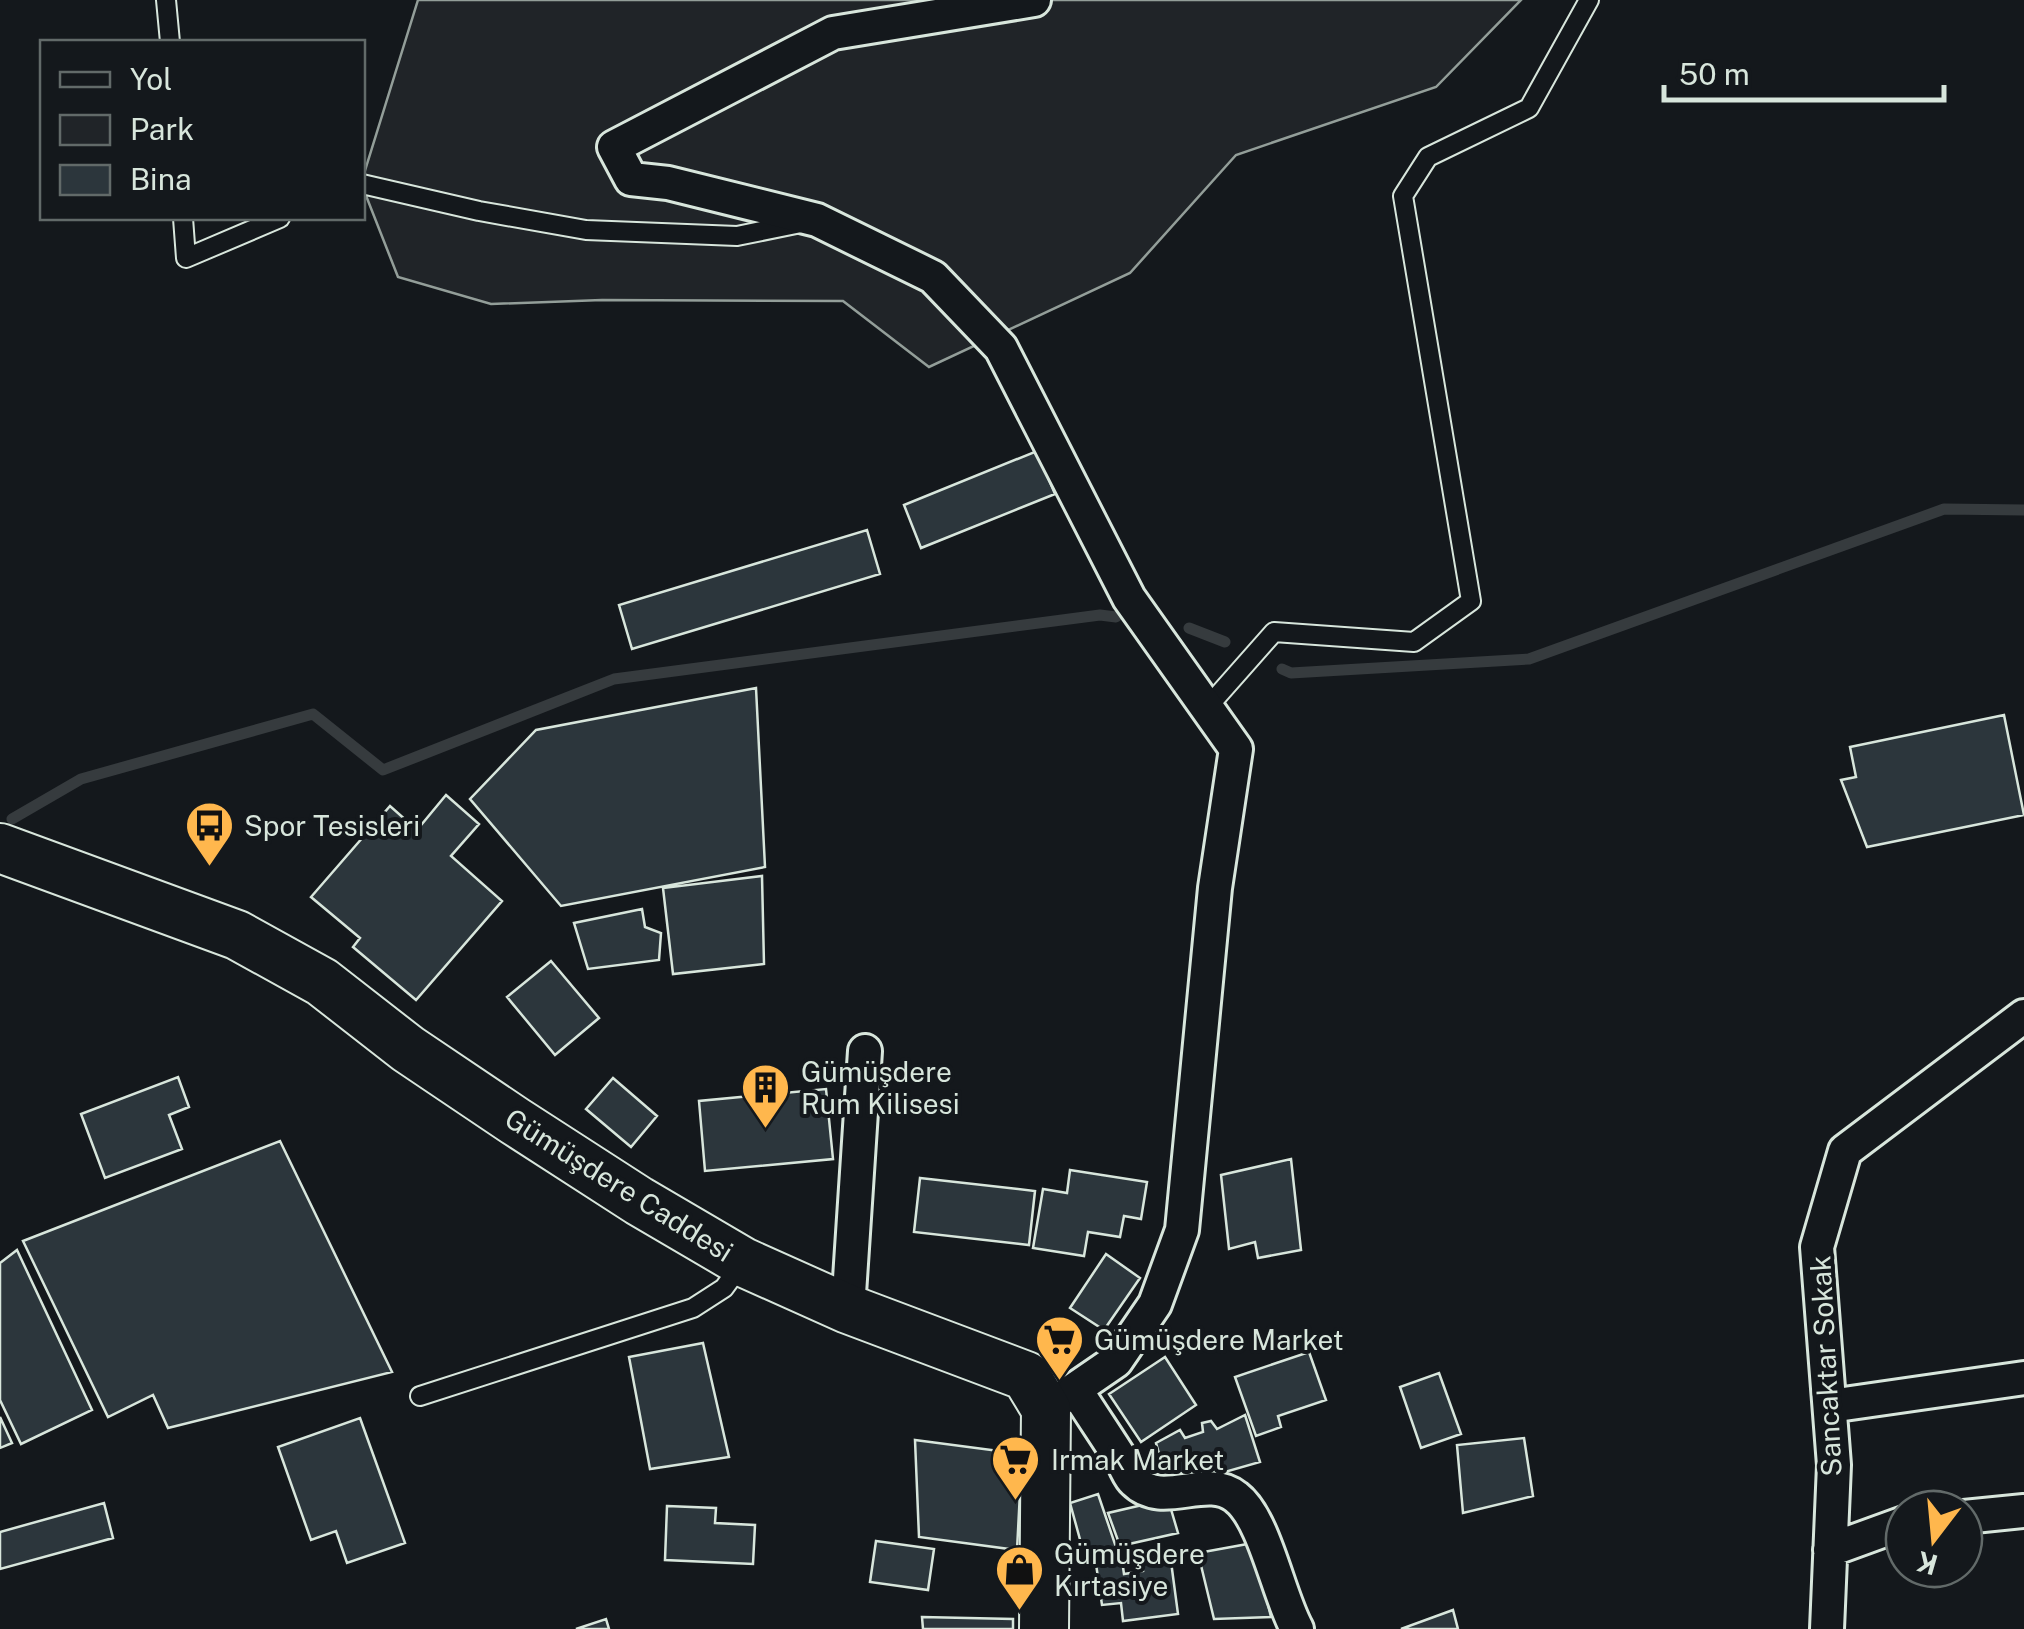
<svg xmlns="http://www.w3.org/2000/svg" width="2024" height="1629" font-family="'Public Sans',sans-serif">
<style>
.green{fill:#202428;stroke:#939e99;stroke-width:2.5}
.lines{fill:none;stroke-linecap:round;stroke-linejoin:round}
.stream{stroke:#363b3e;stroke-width:11}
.building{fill:#2c363c;stroke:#d8e6dc;stroke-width:2.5}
.lane-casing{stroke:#d8e6dc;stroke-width:22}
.street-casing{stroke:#d8e6dc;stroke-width:38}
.secondary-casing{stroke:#d8e6dc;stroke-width:52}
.lane{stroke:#14181c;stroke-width:18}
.street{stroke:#14181c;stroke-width:32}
.secondary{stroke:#14181c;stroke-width:48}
.labels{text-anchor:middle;stroke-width:8;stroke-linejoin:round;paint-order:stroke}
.poi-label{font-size:28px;fill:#d8e6dc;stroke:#14181c;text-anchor:start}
.street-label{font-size:28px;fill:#d8e6dc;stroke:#14181c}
</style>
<rect width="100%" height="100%" fill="#14181c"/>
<path class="green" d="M418 0H1521L1436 87 1236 155 1130 273 929 367 843 301 602 300 491 304 398 277 363 188V177Z"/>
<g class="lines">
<path class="stream" d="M1189 628 1225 642
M1282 669 1291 673 1529 659 1944 509 2024 510
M12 819 81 779 313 714 383 770 614 679 1100 615 1116 617"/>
</g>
<path class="building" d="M1037 451 1055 494 921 548 904 505Z
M867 530 880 574 632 649 619 605Z
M756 688 765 867 561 906 470 799 536 730Z
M2004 715 2024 815 1867 847 1841 780 1856 777 1850 747Z
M446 795 479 824 451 856 502 901 416 1000 353 947 360 938 311 897 390 806 417 830Z
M762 876 764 964 673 974 663 888Z
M642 909 645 927 661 933 659 960 588 969 574 923Z
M551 961 599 1018 555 1055 507 997Z
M178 1077 189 1107 169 1115 182 1149 105 1178 81 1114Z
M613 1078 657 1116 631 1147 586 1109Z
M826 1089 833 1159 705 1171 699 1101Z
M280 1141 392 1372 168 1428 153 1395 108 1417 23 1241Z
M1291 1159 1301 1250 1258 1258 1255 1242 1229 1249 1221 1175Z
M1070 1170 1147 1182 1141 1219 1124 1216 1120 1237 1088 1232 1084 1256 1033 1248 1043 1189 1067 1193Z
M920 1178 1035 1191 1029 1245 914 1232Z
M17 1250 92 1410 21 1444 0 1400V1263Z
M1106 1254 1140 1278 1104 1330 1070 1308Z
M703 1343 729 1457 650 1469 629 1357Z
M1309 1352 1326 1400 1278 1416 1281 1427 1256 1436 1235 1377Z
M1165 1357 1196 1405 1141 1442 1109 1394Z
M1439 1373 1461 1434 1421 1448 1400 1387Z
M1245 1415 1260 1462 1169 1488 1156 1443 1180 1430 1185 1438 1203 1432 1202 1423 1211 1421 1217 1429Z
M0 1417 12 1443 0 1448Z
M360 1418 405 1543 347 1563 336 1531 311 1540 278 1447Z
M1524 1438 1533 1496 1463 1513 1457 1445Z
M915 1440 1022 1454 1017 1550 919 1537Z
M1098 1494 1116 1547 1084 1554 1070 1503Z
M1168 1499 1178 1533 1120 1546 1108 1513Z
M104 1503 113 1538 0 1569V1532Z
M667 1506 716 1508 715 1523 755 1525 753 1564 665 1560Z
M876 1541 934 1549 928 1590 870 1582Z
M1253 1543 1271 1617 1214 1619 1198 1553Z
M1170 1554 1178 1614 1123 1621 1121 1603 1102 1605 1096 1564 1122 1560 1124 1574 1143 1571 1141 1558Z
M1453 1610 1458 1629H1401Z
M922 1617 1013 1619V1629H923Z
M606 1619 609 1629H576Z"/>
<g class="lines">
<defs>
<path id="lane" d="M166 0 170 42
M362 184 479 211 586 230 737 236 801 223
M183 218 186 258 280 218
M1205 710 1274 632 1414 642 1471 601 1403 196 1428 157 1529 108 1589 0
M420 1396 693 1308 724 1288 743 1262"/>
<path id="street" d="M1034 0 833 33 614 147 631 179 668 183 817 220 933 277 1001 348 1129 598 1236 749 1215 888 1182 1230 1155 1304 1116 1361 1046 1409
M848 1309 865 1051
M1076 1390C1091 1414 1107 1437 1122 1461 1126 1467 1129 1477 1134 1481 1163 1510 1206 1473 1236 1497 1265 1519 1278 1595 1297 1629
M1830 1406 2024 1378
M1964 1517 2024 1511
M1830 1550 1904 1523
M1827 1629 1834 1465 1817 1247 1845 1151 2024 1016"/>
<path id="secondary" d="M0 848 237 935 322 982 408 1049 515 1121 639 1201 743 1262 848 1309 1026 1376 1046 1409 1044 1629"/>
</defs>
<use href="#lane" class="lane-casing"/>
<use href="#street" class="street-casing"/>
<use href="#secondary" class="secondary-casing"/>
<use href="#lane" class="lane"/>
<use href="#street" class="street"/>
<use href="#secondary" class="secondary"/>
</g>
<defs>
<symbol id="bus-pin" viewBox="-11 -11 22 30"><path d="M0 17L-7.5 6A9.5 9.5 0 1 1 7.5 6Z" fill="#ffb74d" stroke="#14181c"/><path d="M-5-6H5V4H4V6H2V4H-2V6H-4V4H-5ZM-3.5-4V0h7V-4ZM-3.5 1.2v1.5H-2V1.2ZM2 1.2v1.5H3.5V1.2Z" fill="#111"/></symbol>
<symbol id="building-pin" viewBox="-11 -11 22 30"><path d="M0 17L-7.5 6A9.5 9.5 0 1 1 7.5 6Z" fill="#ffb74d" stroke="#14181c"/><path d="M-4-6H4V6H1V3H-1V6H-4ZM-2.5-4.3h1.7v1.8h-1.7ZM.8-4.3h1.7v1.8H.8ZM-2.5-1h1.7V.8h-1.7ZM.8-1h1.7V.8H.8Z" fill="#111"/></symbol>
<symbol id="supermarket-pin" viewBox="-11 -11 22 30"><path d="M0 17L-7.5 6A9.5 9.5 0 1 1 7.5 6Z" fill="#ffb74d" stroke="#14181c"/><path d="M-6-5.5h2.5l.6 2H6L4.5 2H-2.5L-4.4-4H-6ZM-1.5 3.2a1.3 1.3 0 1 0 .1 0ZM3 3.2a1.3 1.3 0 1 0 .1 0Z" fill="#111"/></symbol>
<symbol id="shop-pin" viewBox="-11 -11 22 30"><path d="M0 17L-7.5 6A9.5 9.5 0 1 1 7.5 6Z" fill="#ffb74d" stroke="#14181c"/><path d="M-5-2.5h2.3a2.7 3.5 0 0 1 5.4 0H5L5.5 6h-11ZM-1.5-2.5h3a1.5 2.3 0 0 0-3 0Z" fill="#111"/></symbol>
</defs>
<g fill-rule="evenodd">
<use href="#bus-pin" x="182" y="798" width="55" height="75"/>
<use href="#building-pin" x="738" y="1060" width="55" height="75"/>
<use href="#supermarket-pin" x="1032" y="1312" width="55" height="75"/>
<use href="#supermarket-pin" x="988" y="1432" width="55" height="75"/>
<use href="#shop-pin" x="992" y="1542" width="55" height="75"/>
</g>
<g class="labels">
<g class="poi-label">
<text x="244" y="836">Spor Tesisleri</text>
<text x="801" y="1082">Gümüşdere<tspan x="801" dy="32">Rum Kilisesi</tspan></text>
<text x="1094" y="1350">Gümüşdere Market</text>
<text x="1051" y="1470">Irmak Market</text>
<text x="1054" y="1564">Gümüşdere<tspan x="1054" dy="32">Kırtasiye</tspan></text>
</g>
<g class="street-label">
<text transform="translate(619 1185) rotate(32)" y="10">Gümüşdere Caddesi</text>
<text transform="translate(1826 1366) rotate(-93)" y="10">Sancaktar Sokak</text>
</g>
</g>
<rect x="40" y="40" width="325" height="180" fill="#14181c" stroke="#626a69" stroke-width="2.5"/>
<rect x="60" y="72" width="50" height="15" fill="#14181c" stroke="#626a69" stroke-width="2.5"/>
<text x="130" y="90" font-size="30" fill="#d8e6dc">Yol</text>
<rect x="60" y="115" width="50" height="30" fill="#202428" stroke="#626a69" stroke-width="2.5"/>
<text x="130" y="140" font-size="30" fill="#d8e6dc">Park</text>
<rect x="60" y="165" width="50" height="30" fill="#2c363c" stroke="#626a69" stroke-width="2.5"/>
<text x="130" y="190" font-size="30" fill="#d8e6dc">Bina</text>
<g transform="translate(1934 1539) rotate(196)"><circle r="48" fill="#14181c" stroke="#626a69" stroke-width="2.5"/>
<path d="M0-8L18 38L0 25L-18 38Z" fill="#ffb74d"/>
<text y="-15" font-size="28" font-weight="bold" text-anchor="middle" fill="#d8e6dc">K</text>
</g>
<path d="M1664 85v15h280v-15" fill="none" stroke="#d8e6dc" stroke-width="5"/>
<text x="1679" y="85" font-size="30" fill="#d8e6dc" stroke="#14181c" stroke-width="8" paint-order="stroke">50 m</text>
</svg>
